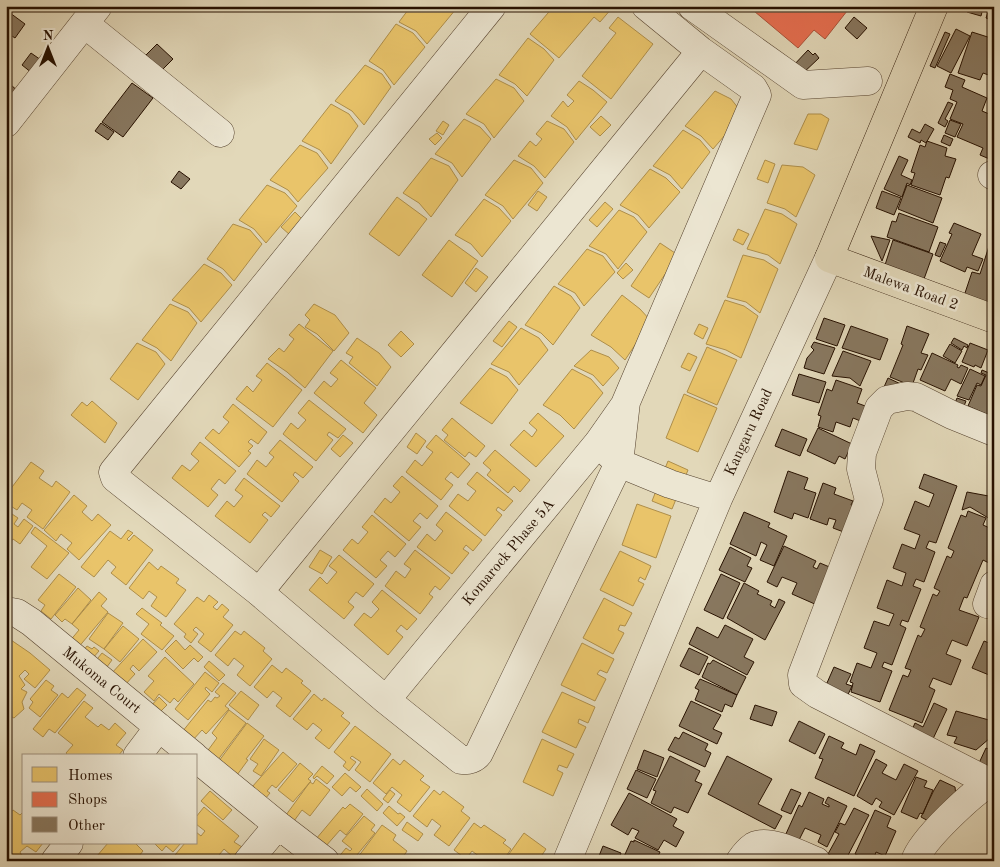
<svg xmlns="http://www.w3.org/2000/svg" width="1000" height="867" font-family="'Old Standard TT',serif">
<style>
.homes{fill:#e9c46a;stroke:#ae8e4a}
.shops{fill:#e76f51;stroke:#ad5239}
.building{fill:#887860;stroke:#261000}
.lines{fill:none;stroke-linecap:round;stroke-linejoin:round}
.minor-casing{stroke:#55422e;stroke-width:29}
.major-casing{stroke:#261000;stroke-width:29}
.minor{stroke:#ece6d2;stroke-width:28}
.major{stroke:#e2d8b9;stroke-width:28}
.labels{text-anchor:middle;stroke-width:5;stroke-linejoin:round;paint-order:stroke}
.street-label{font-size:15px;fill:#261000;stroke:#ece6d2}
</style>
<rect width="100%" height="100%" fill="#e2d8b9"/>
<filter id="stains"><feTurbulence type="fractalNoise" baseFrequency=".004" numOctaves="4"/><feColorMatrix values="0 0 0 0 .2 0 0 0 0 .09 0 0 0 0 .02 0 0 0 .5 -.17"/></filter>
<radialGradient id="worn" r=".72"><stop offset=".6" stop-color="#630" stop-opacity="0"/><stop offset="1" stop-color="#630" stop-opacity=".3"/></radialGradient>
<path class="homes" d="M411 6H454L456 9 427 44 416 31 399 22Z
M554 6H609L612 8 600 22 594 17 559 58 530 34Z
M618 17 653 44 611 99 582 76 616 33 609 28Z
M396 24 413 33 425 47 394 85 383 70 369 61Z
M528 38 544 49 554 60 527 96 515 84 499 75Z
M365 65 382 74 391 87 364 125 352 111 335 101Z
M496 79 514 88 524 101 494 138 484 124 466 114Z
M579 81 593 90 607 102 576 140 567 127 551 116 563 101 568 107 574 101 567 95Z
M715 91 731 99 743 114 713 149 701 136 685 126Z
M331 104 349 114 358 126 331 164 320 150 302 141Z
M808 114H821L829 119 817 150 794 144Z
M601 116 611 125 600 136 590 127Z
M464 119 480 127 491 139 462 177 452 163 435 154Z
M443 121 449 125 443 135 436 131Z
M547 121 564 129 574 142 545 178 534 166 518 156 530 141 536 146 542 139 536 134Z
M683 130 700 140 710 152 682 189 670 175 653 166Z
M437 133 442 138 435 145 429 139Z
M300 145 317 153 328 168 298 202 288 190 270 180Z
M431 158 449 166 458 180 431 217 419 203 403 193Z
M514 160 531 168 543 183 513 219 503 206 485 195Z
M765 160 775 164 768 183 757 179Z
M782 165 803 167 815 175 796 217 785 209 767 203Z
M650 169 666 178 680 192 649 228 638 215 620 205Z
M267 185 285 193 297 206 266 243 254 229 239 220Z
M538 191 547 197 537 211 528 205Z
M397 197 427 219 399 256 369 234Z
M484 199 499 208 511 221 482 257 471 244 455 235Z
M605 202 613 209 597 227 589 220Z
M765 209 782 214 797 224 780 264 768 255 747 249Z
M619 210 634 217 647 232 618 269 606 254 589 246Z
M295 212 303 220 290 235 281 227Z
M233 224 250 230 262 244 234 281 223 269 207 259Z
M738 229 749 234 743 245 733 240Z
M449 240 478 261 452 297 422 275Z
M660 243 678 255 649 298 631 286Z
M587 249 603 256 615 272 584 306 575 293 558 284Z
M743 255 764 260 778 269 760 313 746 302 727 297Z
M626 263 633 270 623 279 617 273Z
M204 264 221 273 232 285 201 322 189 308 172 300Z
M476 268 488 277 476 292 465 283Z
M554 286 571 296 580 308 553 345 541 333 525 325Z
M622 295 640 309 651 321 625 360 611 347 591 335Z
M725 300 744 306 758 316 741 358 726 350 706 344Z
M170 304 188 312 197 323 171 361 157 348 142 340Z
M314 304 335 315 349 333 334 351 317 334 305 327 310 320 305 315Z
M509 321 517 327 502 347 493 341Z
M299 324 333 351 305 388 287 372 268 359 279 348 284 352 294 339 289 335Z
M699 324 708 328 703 339 694 334Z
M521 328 539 338 548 350 519 385 509 372 491 364Z
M401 331 414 344 401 357 388 345Z
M357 338 379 353 391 367 377 386 349 363 353 357 346 353Z
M137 343 156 352 165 364 138 400 110 379Z
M707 347 737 360 717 405 687 392Z
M591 350 609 357 619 368 603 386 593 375 574 366Z
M688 353 697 357 690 371 681 367Z
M341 360 376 388 364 403 377 415 363 433 314 393 324 381 331 387 338 379 330 373Z
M267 363 302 390 273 427 236 399 247 386 253 392 262 380 256 376Z
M490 368 507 377 518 390 492 424 460 403Z
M572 369 591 379 603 393 574 429 560 415 543 405Z
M684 394 717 408 698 452 666 438Z
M309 400 346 429 338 438 329 432 327 435 333 440 316 461 283 434 291 423 298 429 306 420 298 413Z
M92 401 117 423 105 443 71 415 82 402 87 406Z
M233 404 267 432 258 444 251 439 248 442 253 446 248 451 251 453 239 467 205 438 213 429 219 434 229 422 223 417Z
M538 413 564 436 536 467 510 445 524 430 532 437 537 430 529 423Z
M452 418 485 446 476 457 469 452 465 457 444 440 448 435 442 430Z
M416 433 426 441 417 454 407 447Z
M343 435 353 443 340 457 331 449Z
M436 435 470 464 458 478 451 472 445 479 453 485 441 500 406 472 415 460 422 466 433 452 426 447Z
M280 440 313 467 303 478 295 472 293 475 299 481 282 502 247 474 257 460 266 467 274 457 269 453Z
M200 442 236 471 225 484 219 479 211 489 218 495 208 507 172 478 182 465 190 471 199 461 191 454Z
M495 450 530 480 520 492 514 486 508 493 487 475 491 470 483 463Z
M668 461 688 470 672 509 652 501Z
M31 462 44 471 39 478 52 487 56 481 70 492 43 529 27 517 32 510 22 503 17 510 6 503V495Z
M477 472 513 501 504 511 498 507 496 510 502 515 485 536 449 506 458 494 468 501 476 491 467 484Z
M402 476 438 506 427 519 420 513 413 521 421 527 409 541 374 512 385 498 391 503 400 492 393 486Z
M244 478 280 506 271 517 265 512 262 515 268 520 250 543 215 516 227 501 234 507 243 496 235 490Z
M74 495 87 506 82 512 92 521 98 514 111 525 79 560 67 549 72 543 61 534 56 541 44 530Z
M637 504 671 516 656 558 622 545Z
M6 510 18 518 14 524 18 527 24 519 33 526 20 544 13 539 7 547 6 546Z
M446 512 482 540 473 551 466 545 463 549 469 553 452 574 417 547 427 534 435 541 443 531 436 525Z
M372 515 406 544 395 557 388 551 380 560 387 566 376 578 343 550 352 539 358 544 368 532 362 527Z
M35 527 69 553 47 579 31 567 47 546 31 533Z
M128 530 133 533 127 539 129 541 134 535 153 550 126 585 111 573 116 567 108 560 94 577 81 567 110 531 121 539Z
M320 550 332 557 322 574 309 567Z
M415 550 450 578 440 590 435 586 429 594 433 597 420 614 385 586 396 571 405 578 411 569 404 564Z
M620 551 651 566 645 580 640 577 638 581 644 584 633 606 600 590Z
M339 555 374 584 363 597 356 592 348 602 354 607 344 619 309 590 320 577 327 584 337 572 329 566Z
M149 562 158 570 161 566 179 579 176 583 186 590 166 617 151 606 157 597 149 591 143 599 129 588Z
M59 574 76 587 51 619 41 611 45 605 38 600Z
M78 588 91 600 72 624 65 619 62 622 55 615Z
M382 590 417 619 407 630 401 625 396 631 403 637 388 655 354 625 364 613 371 618 379 609 372 602Z
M99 592 107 599 101 606 108 612 77 649 69 642 79 630 72 624Z
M209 595 218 602 213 607 217 610 222 604 229 610 223 617 233 625 211 652 198 642 204 634 196 627 193 630 198 634 191 643 184 637 186 634 174 624 197 597 204 602Z
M604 598 632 613 625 626 620 625 618 630 624 633 613 654 583 638Z
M142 608 162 623 160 625 174 636 162 650 141 634 149 624 136 614Z
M108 613 123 623 104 649 89 639Z
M123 626 139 639 120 662 104 649Z
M235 631 241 635 244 631 265 648 263 651 272 659 250 686 237 675 244 666 234 658 228 666 215 655Z
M143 639 157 652 139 671 133 665 130 669 135 674 124 686 111 674Z
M11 640 30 653 50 670 35 688 24 679 29 674 25 670 19 676 25 685 21 689 27 692 22 702 24 709 14 718 6 714V644Z
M176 640 185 650 190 645 203 657 198 662 194 658 183 669 165 651Z
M582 643 614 659 607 673 600 670 597 674 606 679 595 701 561 685Z
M87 646 92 649 94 647 99 651 92 659 82 652Z
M102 653 112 660 104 671 94 663Z
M165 657 194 684 178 702 174 698 170 703 159 694 154 701 144 692 154 681 148 676Z
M209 661 225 675 219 681 204 667Z
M272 665 282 673 286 668 303 681 301 683 311 691 290 717 276 706 282 698 273 691 267 698 254 687Z
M205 672 219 683 212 692 206 687 205 689 210 694 188 720 175 709Z
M46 680 54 686 51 690 58 695 40 717 29 708 33 702 30 699Z
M223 683 236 693 225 706 229 709 206 734 202 730 192 741 182 732 208 700 211 702 215 697 217 698 220 696 215 692Z
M77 688 86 695 55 733 49 729 43 737 33 729 62 693 68 698Z
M241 691 259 705 248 720 229 705Z
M562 692 595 707 588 723 579 719 578 723 586 727 576 748 542 732Z
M314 694 322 701 324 698 344 713 341 716 350 723 329 749 315 738 322 730 313 723 307 730 293 719Z
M159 697 167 705 159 713 151 706Z
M84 701 93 708 85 717 98 727 101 724 109 730 115 723 126 733 116 745 123 750 118 756H69L66 753 73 745 58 733Z
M229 710 246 723 217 761 206 753 217 738 212 733Z
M247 723 264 736 246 759 248 760 237 775 219 761Z
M355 726 391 754 370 782 355 770 361 762 352 756 350 758 356 762 349 771 343 766 346 762 334 752Z
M264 739 279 750 261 776 253 771 258 764 250 759Z
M542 739 574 754 567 768 559 765 557 770 563 773 553 796 523 782Z
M283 752 297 764 276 788 272 785 267 791 270 793 265 799 252 787Z
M393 759 400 765 404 760 424 776 420 780 430 787 410 812 397 802 402 795 392 787 386 794 373 783Z
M300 763 313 774 308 779 311 781 293 802 278 790Z
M322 766 334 776 327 784 317 776 314 779 313 777Z
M345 773 361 787 356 792 350 787 342 796 332 787Z
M316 779 330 790 310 816 302 810 294 821 286 815 310 782 313 784Z
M367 789 383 804 377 811 361 796Z
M390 790 395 794 388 803 383 799Z
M434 790 440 795 443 791 464 807 461 811 470 818 449 846 434 835 441 826 432 819 427 827 413 816Z
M210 791 232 810 223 820 201 801Z
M350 804 363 814 346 835 340 830 325 847 316 839 343 807 345 809Z
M389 806 398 814 400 813 405 817 397 826 383 813Z
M204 807 239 836 234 842 242 847 233 857 224 849 214 861H170L185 843H196V832L201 836 205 831 196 824V817Z
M13 810 20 815 22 813 24 814V843H43L36 852 27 846 20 852 22 856 18 861H6V822L8 819 7 817Z
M364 816 375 825 371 830 375 833 352 861H340L337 859 346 848 350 851 352 849 342 841Z
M407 822 423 834 418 841 402 830Z
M474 823 481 828 484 825 506 840 503 843 511 849 503 861H478L480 857 472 851 466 859 454 850Z
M382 825 396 835 393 840 407 851 403 857 406 859 404 861H355Z
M524 833 546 849 538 861H504Z
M108 843H135L143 851 135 861H101L97 856Z
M154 843H181L173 852 166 846 162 851Z
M290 857 296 861H272Z"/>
<path class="shops" d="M748 6H851L825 39 814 30 798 48Z"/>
<path class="building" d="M969 6H978L983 8 981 16 967 12Z
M984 6H994V21L986 18 989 9 983 7Z
M6 10 25 24 15 38 6 32Z
M854 17 867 28 857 39 845 28Z
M956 29 970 36 951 73 937 66Z
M945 32 950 34 935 68 930 66Z
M972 32 994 39V77L983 73 980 80 958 73Z
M157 44 173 59 162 70 146 55Z
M808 50 813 55 815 53 819 58 801 75 792 67Z
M31 53 41 60 32 73 22 65Z
M950 74 965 80 962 87 987 98 982 111 994 116V156L992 160 980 155 983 148 957 137 963 124 950 119 957 102 950 99 953 90 945 87Z
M132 83 153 98 123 137 102 122Z
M11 85 19 92 13 99 6 94V91Z
M994 94V112L989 110Z
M948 102 953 104 945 119 948 121 945 127 938 123Z
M950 120 961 124 955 137 945 133Z
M101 123 114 132 108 140 95 131Z
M925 124 934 129 926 143 921 140 920 143 908 137 912 129 920 133Z
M944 135 953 139 950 146 941 142Z
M927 141 947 148 945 156 956 159 949 178 946 177 940 195 911 185 915 173 911 172 920 145 925 147Z
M899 156 908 160 901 175 912 180 910 185 907 183 902 197 884 189Z
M179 171 190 179 181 189 171 182Z
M907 185 942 198 933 223 898 209Z
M882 191 901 198 894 215 876 208Z
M899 213 938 227 929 252 887 237 892 221 896 222Z
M954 223 981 234 972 255 983 259 978 271 967 267 965 272 940 261 952 234 949 233Z
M871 236 890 240 882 261Z
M992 237H994V278L991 287 994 288V311L964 296 972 272 980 274Z
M893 240 933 254 924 279 885 265Z
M940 242 946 244 940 257 935 255Z
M824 318 845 325 837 346 816 339Z
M851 326 888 339 880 360 842 348Z
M907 326 929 334 921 353 928 355 921 370 918 369 912 386 890 377 903 345 901 344Z
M954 338 968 345 967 348 964 346 962 350 951 343Z
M814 342 835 348 824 374 804 368 807 358 814 350 811 347Z
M970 343 988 350 981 368 975 365 974 367 962 362Z
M950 344 962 351 955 363 943 356Z
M843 351 871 361 860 386 850 378 832 376Z
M932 353 958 365 957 367 959 368 961 365 968 368 961 384 951 379 945 391 920 380Z
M970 369 985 376 981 385 977 383 969 400 957 396Z
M982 370 994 375V402L990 410 994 411 992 416 988 415 984 424 982 423 986 414 968 406 977 385 981 386 986 375 981 373Z
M799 374 826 382 819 403 792 395Z
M888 378 905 386 884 387Z
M836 380 862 389 857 403 868 407 863 422 853 418 850 427 836 422 833 432 818 427 821 416 818 415 827 389 832 391Z
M957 398 966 401 964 406 952 411Z
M818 428 852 444 845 459 839 456 835 464 807 451Z
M782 429 807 439 800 456 775 446Z
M788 471 808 478 804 489 816 493 808 518 794 513 792 519 774 512Z
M924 474 957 486 936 543 929 541 926 548 935 552 924 582 916 579 913 586 921 589 908 622 902 620 900 625 906 628 892 665 884 662 882 667 892 671 880 702 851 692 853 683 850 682 857 663 871 668 877 653 864 648 874 621 889 626 894 614 877 608 887 580 902 586 906 573 893 568 902 544 915 549 920 535 904 529 915 501 929 507 934 494 919 488Z
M823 483 836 488 834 494 853 501 851 505 859 508 849 534 833 528 836 520 829 518 827 525 810 519Z
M967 492 994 497V517L990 519 970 507 962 510Z
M968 511 986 518 983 525 994 530V557L991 564 983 560 967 598 964 597 959 610 979 617 967 646 952 640 946 654 961 660 951 685 933 678 929 687 935 690 922 723 889 710 903 675 908 677 911 670 905 668 918 635 921 637 925 629 920 627 933 594 937 596 940 591 934 588 947 556 951 558 954 551 948 548 961 515 966 517Z
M744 512 770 523 768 527 787 536 774 566 760 560 767 545 761 542 756 556 730 544Z
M784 546 816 561 813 567 817 569 820 563 839 571 817 605 792 594 797 583 782 577 777 587 767 582Z
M730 547 751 558 747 566 752 568 745 582 719 570Z
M721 574 740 583 723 619 704 610Z
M744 583 759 591 757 594 772 601 770 605 775 608 779 599 785 602 765 640 727 618Z
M725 625 753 639 744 657 754 662 747 675 689 644 697 627 718 638Z
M984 641 994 645V677L972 668Z
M689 648 708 657 699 675 680 666Z
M713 660 746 677 737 695 702 677 708 663 710 664Z
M834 667 851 674 846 684 852 686 845 701 823 692Z
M700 679 737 695 732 707 725 704 722 712 695 700 699 690 695 688Z
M691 701 721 715 713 729 722 733 717 744 679 726Z
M934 703 947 709 932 741 911 732 915 723 923 727Z
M755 705 777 712 772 726 750 719Z
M956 711 989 720 990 738 976 750 954 743 957 737 947 735Z
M799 721 825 734 815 754 789 741Z
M683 732 708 744 705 750 711 753 705 767 668 750 675 737 679 739Z
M829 736 844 743 841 748 856 755 860 744 875 751 854 796 815 778 823 759 819 758Z
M986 748 994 751V769L979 763Z
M644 750 664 758 657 777 637 769Z
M670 756 700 771 695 781 702 784 688 813 674 807 671 813 651 803 656 791 653 790Z
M727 756 772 779 758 804 782 816 775 829 708 794Z
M876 759 887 765 882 773 896 780 904 764 918 771 894 815 879 807 882 802 876 798 872 805 857 796Z
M636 770 656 779 647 798 627 789Z
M916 777 927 781 924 787 933 790 923 814 920 813 917 819 901 812Z
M940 780 955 787 957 806 932 823 921 817 934 790Z
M791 789 801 793 791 814 781 810Z
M809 792 824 799 822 804 829 807V805L825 803 828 797 847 806 827 847 818 842 821 835 805 828 798 842 785 836 799 805 802 807Z
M629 793 677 819 673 826 684 832 676 847 664 840 658 850 635 838 639 831 632 828 628 835 611 825Z
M854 808 869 815 845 861H841L828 854 839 834 835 832 840 823 845 825Z
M875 810 891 817 887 827 896 831 885 856 876 852 873 861H870L855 854Z
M634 840 660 852 656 861H622L631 841 634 842Z
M603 846 621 853 618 861H597Z"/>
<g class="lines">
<defs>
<path id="minor" d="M492 6 113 472 115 478 259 592 386 700 461 760C468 761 475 759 479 753L619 463 626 402 757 95 753 88 701 51 646 6
M692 6 803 85 868 81
M85 24 220 133
M6 123 98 6
M992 175 994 176
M606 451 619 463 670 484 718 499
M259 592 701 51
M987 604 994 585
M6 611 17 613 31 622 194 756
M386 700 598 443 624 406
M137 756 159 727
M196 758 278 825 325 861
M989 782 817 694 803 684 802 675 869 500 861 469 862 453 879 408 887 400 907 396 916 397 952 415 994 432
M55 861 69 843
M248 861 278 825
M567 861 718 499 829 258
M740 861C744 855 748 850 754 846 769 838 801 855 816 861
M915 861C921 840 974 791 994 780"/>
<path id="major" d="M934 6 829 258 994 319"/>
</defs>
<use href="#minor" class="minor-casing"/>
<use href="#major" class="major-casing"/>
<use href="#minor" class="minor"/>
<use href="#major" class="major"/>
</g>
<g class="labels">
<g class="street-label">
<text transform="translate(911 288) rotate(20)" y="5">Malewa Road 2</text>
<text transform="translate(748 432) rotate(-65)" y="5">Kangaru Road</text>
<text transform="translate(508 552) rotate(-50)" y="5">Komarock Phase 5A</text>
<text transform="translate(102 680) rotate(39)" y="5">Mukoma Court</text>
</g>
</g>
<rect width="1000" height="867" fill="none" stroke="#e2d8b9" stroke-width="25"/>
<rect x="8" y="8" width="985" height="852" fill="none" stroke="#261000" stroke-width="2.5"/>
<rect x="12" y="12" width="975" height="842" fill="none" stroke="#261000"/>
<rect x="22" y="754" width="175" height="90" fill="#ece6d2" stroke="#9d907e"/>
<rect x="32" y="767" width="25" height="15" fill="#e9c46a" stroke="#9d907e"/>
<text x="68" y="780" font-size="15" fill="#261000">Homes</text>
<rect x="32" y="792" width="25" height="15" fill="#e76f51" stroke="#9d907e"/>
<text x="68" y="804" font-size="15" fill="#261000">Shops</text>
<rect x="32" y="817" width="25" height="15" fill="#887860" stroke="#9d907e"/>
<text x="68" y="830" font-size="15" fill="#261000">Other</text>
<g transform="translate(48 48)" stroke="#ece6d2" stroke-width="4" paint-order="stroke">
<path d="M0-4L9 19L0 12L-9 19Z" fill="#261000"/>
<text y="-8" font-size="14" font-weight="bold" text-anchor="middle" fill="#261000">N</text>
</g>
<rect width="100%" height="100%" filter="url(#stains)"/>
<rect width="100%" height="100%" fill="url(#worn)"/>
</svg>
